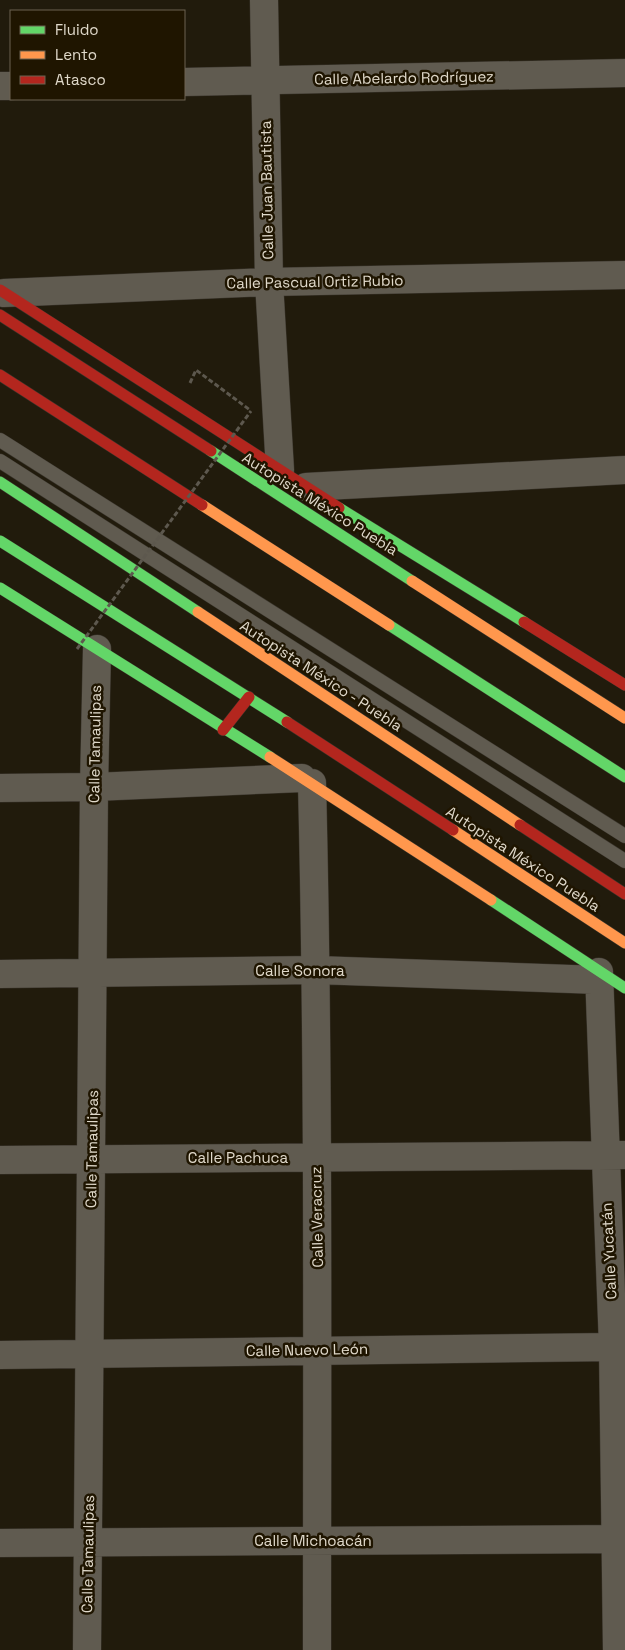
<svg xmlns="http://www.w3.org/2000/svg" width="625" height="1650" font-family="'Space Grotesk',sans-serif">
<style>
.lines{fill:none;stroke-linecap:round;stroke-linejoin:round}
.lane-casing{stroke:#3a352c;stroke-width:15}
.street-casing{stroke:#3a352c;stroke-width:29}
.fast-casing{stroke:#3a352c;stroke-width:12}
.slow-casing{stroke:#3a352c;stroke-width:12}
.jam-casing{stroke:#3a352c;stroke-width:12}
.path{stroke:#5d584e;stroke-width:3;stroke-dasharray:5 2.5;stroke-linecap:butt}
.lane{stroke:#605b50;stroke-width:14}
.street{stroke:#605b50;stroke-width:28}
.fast{stroke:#63d668;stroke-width:11}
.slow{stroke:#ff974d;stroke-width:11}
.jam{stroke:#b3261e;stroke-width:11}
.path-bridge{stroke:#5d584e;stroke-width:3;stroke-dasharray:5 2.5;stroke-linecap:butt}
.labels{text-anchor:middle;stroke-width:5;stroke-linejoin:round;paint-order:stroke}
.street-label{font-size:15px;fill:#e0d9ca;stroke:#1f1500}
</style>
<rect width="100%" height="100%" fill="#211b0c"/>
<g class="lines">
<defs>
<path id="lane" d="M0 440 625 836
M0 461 625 861"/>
<path id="street" d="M264 0 269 282 280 470
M184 82 625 73
M0 86H11
M4 293 269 282 625 275
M306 487 625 470
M312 783C319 1072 317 1361 317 1650
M0 788 94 787 302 778
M599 972 613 1347 617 1650
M0 974 316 970 599 980
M0 1160 625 1155
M0 1355 613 1347
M0 1543 625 1539
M87 1650 94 787 97 649"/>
<path id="fast" d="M211 451 412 581
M0 482 198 612
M339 508 524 622
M0 541 287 722
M0 588 270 757
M389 625 625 777
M491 900 625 988"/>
<path id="slow" d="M202 505 389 625
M412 581 625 718
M198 612 520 825
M270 757 491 900
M453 830 625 943"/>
<path id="jam" d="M0 290 339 508
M0 315 211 451
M0 375 202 505
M524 622 625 685
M287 722 453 830
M223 730 249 697
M520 825 625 894"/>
</defs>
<use href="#lane" class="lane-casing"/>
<use href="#street" class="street-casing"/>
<use href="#fast" class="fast-casing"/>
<use href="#slow" class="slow-casing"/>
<use href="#jam" class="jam-casing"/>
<path class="path" d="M190 383 196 370 250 410"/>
<use href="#lane" class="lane"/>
<use href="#street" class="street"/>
<use href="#fast" class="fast"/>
<use href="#slow" class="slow"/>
<use href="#jam" class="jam"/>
<path class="path-bridge" d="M77 649 251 411"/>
</g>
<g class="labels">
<g class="street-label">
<text transform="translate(404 78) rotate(-1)" y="5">Calle Abelardo Rodríguez</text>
<text transform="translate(267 190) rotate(-91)" y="5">Calle Juan Bautista</text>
<text transform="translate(315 282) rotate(-1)" y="5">Calle Pascual Ortiz Rubio</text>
<text transform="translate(320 504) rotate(32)" y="5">Autopista México Puebla</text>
<text transform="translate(321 676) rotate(33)" y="5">Autopista México - Puebla</text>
<text transform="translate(95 744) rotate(-89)" y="5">Calle Tamaulipas</text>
<text transform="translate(523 859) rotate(33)" y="5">Autopista México Puebla</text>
<text x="300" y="976">Calle Sonora</text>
<text transform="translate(92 1149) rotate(-89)" y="5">Calle Tamaulipas</text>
<text x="238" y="1163">Calle Pachuca</text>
<text transform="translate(317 1217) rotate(-91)" y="5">Calle Veracruz</text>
<text transform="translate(609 1251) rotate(-93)" y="5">Calle Yucatán</text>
<text transform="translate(307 1350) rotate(-1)" y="5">Calle Nuevo León</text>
<text x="313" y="1546">Calle Michoacán</text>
<text transform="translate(88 1554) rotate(-89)" y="5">Calle Tamaulipas</text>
</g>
</g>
<rect x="10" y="10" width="175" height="90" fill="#1f1500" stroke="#6c6351"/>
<rect x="20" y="26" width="25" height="8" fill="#63d668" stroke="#6c6351"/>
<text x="55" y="35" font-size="15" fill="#e0d9ca">Fluido</text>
<rect x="20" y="51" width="25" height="8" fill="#ff974d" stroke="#6c6351"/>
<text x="55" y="60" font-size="15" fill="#e0d9ca">Lento</text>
<rect x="20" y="76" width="25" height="8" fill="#b3261e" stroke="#6c6351"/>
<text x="55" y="85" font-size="15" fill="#e0d9ca">Atasco</text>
</svg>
